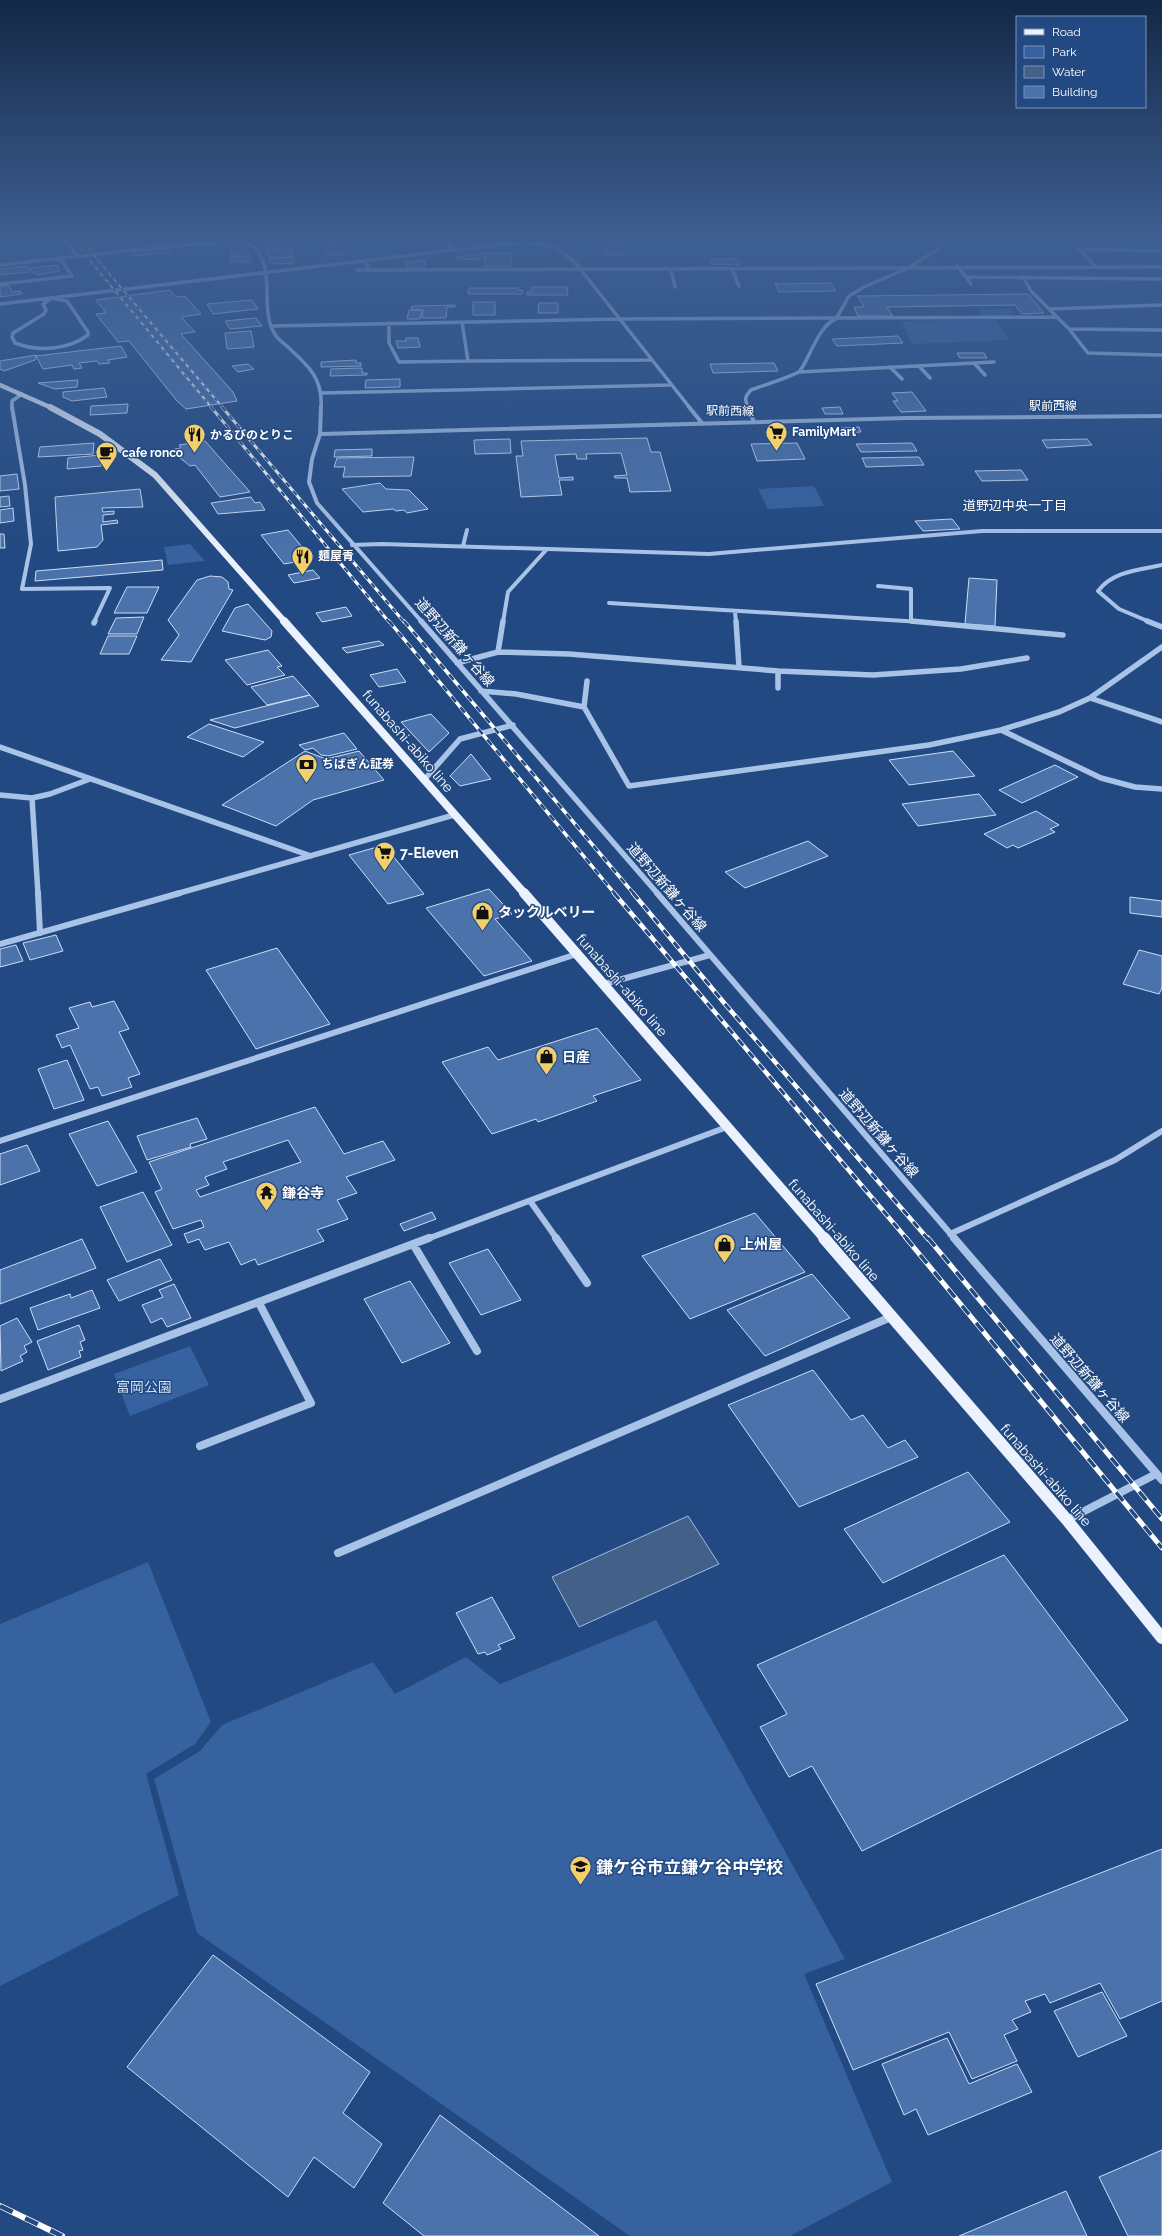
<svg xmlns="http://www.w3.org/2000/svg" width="1162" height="2236" font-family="Raleway,'Noto Sans JP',sans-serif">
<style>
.green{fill:#36629f}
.water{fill:#436089;stroke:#9dbee9}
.building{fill:#4b72ab;stroke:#ccdef6;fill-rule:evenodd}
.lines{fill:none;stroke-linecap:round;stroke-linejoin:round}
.minor-far4{stroke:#a9c3e8;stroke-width:3.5}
.minor-far3{stroke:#a9c3e8;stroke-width:4}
.minor-far2{stroke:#a9c3e8;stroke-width:5.5}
.minor-far1{stroke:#a9c3e8;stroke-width:6}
.minor{stroke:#a9c3e8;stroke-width:8}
.major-far4{stroke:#ebf2fd;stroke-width:4.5}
.major-far3{stroke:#ebf2fd;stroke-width:6}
.major-far2{stroke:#ebf2fd;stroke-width:8}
.major-far1{stroke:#ebf2fd;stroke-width:10}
.major{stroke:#ebf2fd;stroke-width:12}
.rail-far5-casing{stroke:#fff;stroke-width:2}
.rail-far4-casing{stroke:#fff;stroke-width:3}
.rail-far3-casing{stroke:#fff;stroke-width:3.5}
.rail-far2-casing{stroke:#fff;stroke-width:4.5}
.rail-far1-casing{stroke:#fff;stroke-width:5}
.rail-casing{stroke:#fff;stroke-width:6}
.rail-far5{stroke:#224981;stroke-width:1.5;stroke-dasharray:4;stroke-linecap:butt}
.rail-far4{stroke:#224981;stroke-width:2;stroke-dasharray:5.5;stroke-linecap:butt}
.rail-far3{stroke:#224981;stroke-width:2.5;stroke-dasharray:7;stroke-linecap:butt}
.rail-far2{stroke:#224981;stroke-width:3;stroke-dasharray:8;stroke-linecap:butt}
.rail-far1{stroke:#224981;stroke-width:3.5;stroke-dasharray:11;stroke-linecap:butt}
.rail{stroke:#224981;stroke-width:4.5;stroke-dasharray:14;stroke-linecap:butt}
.labels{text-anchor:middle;stroke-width:3;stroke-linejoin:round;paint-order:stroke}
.far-street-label{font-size:12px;fill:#fff;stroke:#224981}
.far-poi-label{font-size:12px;font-weight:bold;fill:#fff;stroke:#224981;text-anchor:start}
.far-neighbourhood-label{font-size:13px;fill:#fff;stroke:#224981}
.street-label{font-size:14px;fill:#fff;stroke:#224981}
.poi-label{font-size:14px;font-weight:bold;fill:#fff;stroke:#224981;text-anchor:start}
.park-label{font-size:14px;fill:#ccdef6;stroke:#224981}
.near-poi-label{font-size:17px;font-weight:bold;fill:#fff;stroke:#224981;text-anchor:start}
</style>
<rect width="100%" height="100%" fill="#224981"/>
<path class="green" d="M1012 309 1015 315 983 316 979 310Z
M995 320 1009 340 912 344 902 321Z
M814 486 824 506 768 509 758 489Z
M190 544 205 561 168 565 164 547Z
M190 1346 209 1385 130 1416 114 1374Z
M148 1562 211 1722 195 1744 146 1774 179 1895 0 1986V1624Z
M656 1620 845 1959 804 1974 892 2182 790 2236H630L197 1933 154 1779 200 1751 222 1725 373 1662 395 1694 466 1657 500 1684Z"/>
<path class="water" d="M688 1516 719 1564 579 1627 552 1577Z"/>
<path class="building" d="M257 240H280V242H257Z
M331 240H349L343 255H325Z
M606 243H624L623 255H605Z
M277 244 283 249H268L265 246Z
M243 246 251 254 232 255 230 247Z
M169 248 172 252 134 256 131 252Z
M292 250 293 257H271L266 255V251Z
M485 253 484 260 458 259 456 257Z
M487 253H512L510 267H484Z
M251 256 250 262H230V257Z
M294 257 292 264 269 263V258Z
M710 259H738L740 265 711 264Z
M425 260 424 268H407L406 262Z
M57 265 60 271 38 275 33 273 30 268Z
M28 266 30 272 0 275V269Z
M831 283 836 291 779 292 775 284Z
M9 285 12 292 20 291 22 294 0 297V286Z
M532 287H567L568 295H527V292H531Z
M469 288H518L517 290H523L522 294H468Z
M170 290 176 297 185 296 201 314 181 317 195 332 181 334 233 392 237 401 186 409 177 401 129 341 118 342 96 314 106 313 96 300Z
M1028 294 1044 313 1022 314 1015 305 887 307 893 316H858L854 307H864L858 296Z
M252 300 258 309 213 314 207 304Z
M473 302H495V315H473Z
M539 303H558V313H538Z
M455 305V307H447L446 318H422L423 310H411L412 306Z
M409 310H422L420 319H407Z
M256 318 262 326 230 329 225 321Z
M251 331 254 347 227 349 225 333Z
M898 336 903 343 837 346 832 339Z
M406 338H418L420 347 398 348 396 341H406Z
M121 346 127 357 108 360 110 363 99 364 97 361 79 363 82 368 74 369 72 365 43 369 36 356Z
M957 353H984L987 358H960Z
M36 355 35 360 4 371 0 369V361Z
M356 360V363H361V366L321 367V362Z
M774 363 778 371 713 373 710 364Z
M248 364 254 369 238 372 232 366Z
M362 368V373H367V375L330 376 331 369Z
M400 379V387L365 388 366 380Z
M78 380 77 387 55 389 38 383Z
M104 388 107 397 72 401 63 397V392Z
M912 392 926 411 901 412 893 401H898L892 393Z
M128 404 127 413 90 415 91 406Z
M840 407 843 414H825L822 408Z
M859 427 861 432 843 433 841 428Z
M647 438 651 452H660L671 491 630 492 627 478H615L614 476 627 475 621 453 586 454 587 459H577L576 454 555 455 559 478 573 477V480H559L562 495 521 497 516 456H523L521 441Z
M510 439 511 453 475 454 474 440Z
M1087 439 1092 445 1047 448 1042 440Z
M205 441 250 492 220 497 195 465 190 466 170 450 181 448 179 445Z
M94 443 93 454 38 457 40 447Z
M797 443 805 459 757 461 751 444Z
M912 443 917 451 861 452 856 444Z
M372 449V456L334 457 335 450Z
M101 455V466L67 469 68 458Z
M414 457 411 476 343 477 345 467H334L337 458Z
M919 457 924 465 866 467 862 458Z
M1021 470 1028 480 982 481 975 471Z
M17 474 19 489 0 491V476Z
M380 483 386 489 409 490 428 509 407 513 404 510 396 511 393 509 363 512 342 489Z
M140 489 143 507 102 508 103 512 114 511V514L103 515V522L117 520 118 523 101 525 103 540 97 547 58 551 55 497Z
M9 496 10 506 0 507V497Z
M251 497 255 503 260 502 265 510 218 514 211 503Z
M13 508 14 521 0 523V510Z
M952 519 960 529 923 531 915 521Z
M288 530 312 559 284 564 261 535Z
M0 534H4L5 548H0Z
M162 560 163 570 35 581 36 571Z
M313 570 320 578 294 583 288 575Z
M210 576 222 577 228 582 229 589 233 590 191 662 161 660 179 635 168 620 197 580Z
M969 578 997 580 995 626 965 624Z
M127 587H159L147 613H114Z
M248 604 272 631 271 637 265 640 222 631 235 608Z
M346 607 352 616 322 622 316 613Z
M144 617 137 634H108L116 618Z
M108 636H137L129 654H100Z
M379 641 384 645 347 653 342 648Z
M268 650 282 666 277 667 285 675 247 685 225 660Z
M397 669 406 682 379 687 370 675Z
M293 676 310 695 267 705 251 687Z
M310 695 319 706 235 728 210 720Z
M431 714 449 733 429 752 401 722Z
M209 724 264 742 243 757 187 737Z
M344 733 357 749 328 756 321 755 313 748 305 750 299 745Z
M305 751 326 759 359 751 384 780 313 800 276 826 222 805Z
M953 751 975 776 909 785 889 760Z
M471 754 491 779 460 786 450 776Z
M1055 765 1078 777 1022 803 999 790Z
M979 794 996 815 918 826 902 804Z
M1036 811 1059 825 1050 829 1055 832 1018 848 1013 845 1007 848 984 834Z
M808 841 828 856 745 888 725 872Z
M384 845 424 894 388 904 349 855Z
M489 889 512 914 495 919 532 961 484 976 426 908Z
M1130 897 1162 901V917L1130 913Z
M56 935 63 951 30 960 23 943Z
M16 945 23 961 0 967V949Z
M277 948 330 1024 256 1049 206 970Z
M1139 950 1162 956V988L1159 994 1123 984Z
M114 1001 129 1029 119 1032 140 1074 128 1078 132 1087 102 1096 98 1087 90 1089 70 1045 62 1048 56 1035 79 1028 69 1008 90 1002 92 1007Z
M597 1028 641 1080 593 1096 597 1101 538 1122 536 1119 492 1134 442 1062 488 1047 498 1060Z
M67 1060 84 1100 54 1109 38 1069Z
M315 1107 344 1154 383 1141 395 1160 346 1177 357 1193 337 1200 348 1219 317 1230 324 1241 258 1265 255 1259 241 1265 229 1242 205 1250 199 1239 188 1243 184 1234 204 1227 201 1220 173 1229 155 1192 162 1189 149 1162ZM288 1140 301 1162 200 1197 196 1190 209 1185 205 1177 227 1169 223 1162Z
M197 1118 207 1139 190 1144 191 1147 147 1160 137 1136Z
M108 1121 137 1172 97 1186 69 1134Z
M27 1145 40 1171 0 1185V1154Z
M143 1192 172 1245 127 1262 100 1207Z
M432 1212 436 1219 404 1231 400 1224Z
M755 1213 805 1272 690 1319 642 1256Z
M82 1239 96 1268 0 1304V1270Z
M488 1249 521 1300 481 1315 449 1263Z
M160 1259 172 1280 119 1301 107 1280Z
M812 1274 850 1318 765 1356 727 1310Z
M410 1281 450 1343 402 1363 364 1299Z
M174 1284 191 1318 167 1327 162 1318 151 1323 142 1305 163 1297 159 1290Z
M92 1290 100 1308 38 1330 30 1308 70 1294 71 1298Z
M17 1318 32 1342 24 1346 27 1352 20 1356 23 1361 1 1371 0 1326Z
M79 1325 85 1340 80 1342 83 1350 79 1351 81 1357 48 1370 37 1341Z
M813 1370 851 1420 863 1415 888 1448 905 1440 918 1457 799 1507 728 1405Z
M968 1472 1010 1522 883 1583 844 1529Z
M1004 1555 1128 1720 862 1851 812 1766 789 1777 760 1727 787 1714 757 1665Z
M492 1597 515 1638 498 1645 501 1649 487 1655 485 1652 478 1654 456 1613Z
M1162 1849V2001L1120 2019 1100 1983 1050 2003 1045 1994 1025 2001 1031 2012 1012 2020 1018 2029 1004 2035 1017 2061 972 2079 949 2032 853 2070 816 1984Z
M213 1955 370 2072 343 2113 382 2144 354 2188 314 2157 288 2197 127 2067Z
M1102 1992 1127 2036 1078 2057 1054 2011Z
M947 2038 969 2084 1017 2064 1032 2092 928 2135 916 2109 904 2115 882 2064Z
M440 2115 599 2236H424L383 2203Z
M1162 2150V2236H1128L1099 2177Z
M1066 2191 1087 2236H959Z"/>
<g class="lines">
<path class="minor-far4" d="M63 239 78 256
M239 239C244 241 252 244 255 248 277 272 258 310 276 336 280 341 286 345 290 349 310 367 323 380 321 408
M442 239 454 250
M365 261 369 270 1162 267
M0 265 150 248 229 242 240 239
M957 266 966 277 1162 279
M1095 266 1079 249 1162 251
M732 269 739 286
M357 270H369
M671 270 675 287
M966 277 971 284
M1023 277 1031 291 1069 329 1088 353 1162 355
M0 284 72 276 60 258
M52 298 67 301 88 332V335C68 350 38 352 15 343L12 337 13 333 44 314 46 310 43 304Z
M0 304 514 243C544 242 557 243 578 266L690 408
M1049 309 1162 305
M389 323V343L399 362 468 361 462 322
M271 326 619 319 1057 317
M1069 329 1162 330
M468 361 651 360
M974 363 985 375
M919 366 930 378
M890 367 902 379
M799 372 994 362
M322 393 670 385
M12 408V401L22 394
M748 408C745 400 744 397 751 390 759 387 796 375 800 371 810 357 819 325 836 319L849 296 864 287 908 268 935 251 947 239"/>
<path class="minor-far3" d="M12 407 25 485 31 544 22 589 110 588 94 622
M321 407 320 434 312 459 309 482 317 503 422 622
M689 407 702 423
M748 407 754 422
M320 434 907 418 1162 416
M352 545 382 544 709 554 982 531H1162
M463 546 467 530
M878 586 911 589V621
M609 603 922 622
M735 612 736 622
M503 622 508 592 547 549
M1150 622 1119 609 1098 591C1113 571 1139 570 1162 565"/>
<path class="minor-far2" d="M421 621 658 894
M736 621 739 667
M911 621 1063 635
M1147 621 1162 627
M94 623 95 621
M498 652 503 621
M457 663 498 652 569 654 778 671 873 675 961 669 1027 658
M778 671V688
M481 691 516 694 584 707 629 786 929 745 1001 730 1059 712 1090 698 1162 647
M1090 698 1162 722
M584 707 587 681
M1001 730 1101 778 1135 787 1162 789
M0 747 311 856
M424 780 460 739 513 725
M0 795 32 798
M38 894 32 798 50 794 90 779
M176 894 454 815"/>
<path class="minor-far1" d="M38 893 40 933
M657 893 955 1239
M0 944 180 893
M604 984 710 955
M0 1141 577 954
M530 1201 557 1239
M950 1234 1115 1160 1162 1131
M427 1239 727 1127"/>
<path class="minor" d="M556 1238 587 1283
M954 1238 1162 1480
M413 1244 477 1351
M0 1399 429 1238
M200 1446 311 1403 259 1303
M1067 1520 1156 1474
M338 1553 891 1317"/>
<path class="major-far4" d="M0 385 52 408"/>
<path class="major-far3" d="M50 407 100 434 155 475 285 622"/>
<path class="major-far2" d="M284 621 525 894"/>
<path class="major-far1" d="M524 893 825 1239"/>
<path class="major" d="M824 1238 1067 1520 1162 1638"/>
<defs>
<path id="rail-far5" d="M72 239 212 408
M80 239 223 408"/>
<path id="rail-far4" d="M211 407 389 622
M222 407 404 622"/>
<path id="rail-far3" d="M389 621 615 894
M404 621 634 894"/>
<path id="rail-far2" d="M614 893 907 1239
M633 893 725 1004 928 1239"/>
<path id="rail-far1" d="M906 1238 1162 1548
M928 1238 1162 1519"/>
<path id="rail" d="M0 2206 62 2236"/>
</defs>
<use href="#rail-far5" class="rail-far5-casing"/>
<use href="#rail-far4" class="rail-far4-casing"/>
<use href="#rail-far3" class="rail-far3-casing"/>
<use href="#rail-far2" class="rail-far2-casing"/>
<use href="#rail-far1" class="rail-far1-casing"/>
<use href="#rail" class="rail-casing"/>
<use href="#rail-far5" class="rail-far5"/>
<use href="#rail-far4" class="rail-far4"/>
<use href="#rail-far3" class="rail-far3"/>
<use href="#rail-far2" class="rail-far2"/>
<use href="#rail-far1" class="rail-far1"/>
<use href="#rail" class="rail"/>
</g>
<linearGradient id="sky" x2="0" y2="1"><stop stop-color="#132847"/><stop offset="0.43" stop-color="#3e5f92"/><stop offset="1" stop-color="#3e5f92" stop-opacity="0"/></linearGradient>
<rect width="1162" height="552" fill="url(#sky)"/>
<defs>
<symbol id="supermarket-pin" viewBox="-11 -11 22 30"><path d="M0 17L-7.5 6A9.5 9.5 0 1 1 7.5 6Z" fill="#f4d06b" stroke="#224981"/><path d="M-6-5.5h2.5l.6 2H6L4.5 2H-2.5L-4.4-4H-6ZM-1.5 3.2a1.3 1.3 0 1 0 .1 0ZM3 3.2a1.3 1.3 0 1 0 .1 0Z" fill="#111"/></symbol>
<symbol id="restaurant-pin" viewBox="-11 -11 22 30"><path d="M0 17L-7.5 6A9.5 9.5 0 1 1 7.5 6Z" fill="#f4d06b" stroke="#224981"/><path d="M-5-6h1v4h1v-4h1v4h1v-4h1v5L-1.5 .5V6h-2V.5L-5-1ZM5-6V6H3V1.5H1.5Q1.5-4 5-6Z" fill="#111"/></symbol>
<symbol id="cafe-pin" viewBox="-11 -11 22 30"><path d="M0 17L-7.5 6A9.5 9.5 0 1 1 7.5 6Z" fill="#f4d06b" stroke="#224981"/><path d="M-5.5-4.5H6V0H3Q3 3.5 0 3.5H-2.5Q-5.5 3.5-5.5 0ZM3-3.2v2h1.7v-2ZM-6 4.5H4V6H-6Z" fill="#111"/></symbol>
<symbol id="bank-pin" viewBox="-11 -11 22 30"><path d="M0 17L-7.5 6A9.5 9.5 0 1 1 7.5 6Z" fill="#f4d06b" stroke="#224981"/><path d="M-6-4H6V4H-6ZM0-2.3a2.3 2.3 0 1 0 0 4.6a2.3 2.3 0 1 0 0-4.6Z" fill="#111"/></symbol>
<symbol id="shop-pin" viewBox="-11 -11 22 30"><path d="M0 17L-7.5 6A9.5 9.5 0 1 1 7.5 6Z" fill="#f4d06b" stroke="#224981"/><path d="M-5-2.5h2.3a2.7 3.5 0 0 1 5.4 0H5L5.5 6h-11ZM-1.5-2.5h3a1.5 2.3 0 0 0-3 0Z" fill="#111"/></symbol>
<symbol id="temple-pin" viewBox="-11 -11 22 30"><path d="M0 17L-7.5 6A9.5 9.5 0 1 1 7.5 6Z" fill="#f4d06b" stroke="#224981"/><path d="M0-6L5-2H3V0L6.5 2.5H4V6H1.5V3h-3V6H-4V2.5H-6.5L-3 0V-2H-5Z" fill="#111"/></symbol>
<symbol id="school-pin" viewBox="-11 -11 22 30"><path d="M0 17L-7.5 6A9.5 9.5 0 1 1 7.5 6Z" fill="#f4d06b" stroke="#224981"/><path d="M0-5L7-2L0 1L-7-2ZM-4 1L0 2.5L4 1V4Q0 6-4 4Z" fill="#111"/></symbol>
</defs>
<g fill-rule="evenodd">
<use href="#supermarket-pin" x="764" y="420" width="25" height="34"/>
<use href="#restaurant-pin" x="182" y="422" width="25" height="34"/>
<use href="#cafe-pin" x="94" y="440" width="25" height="34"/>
<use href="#restaurant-pin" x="290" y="544" width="25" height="34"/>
<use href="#bank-pin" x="294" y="752" width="25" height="34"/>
<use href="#supermarket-pin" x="372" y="840" width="25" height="34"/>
<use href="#shop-pin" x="470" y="900" width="25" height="34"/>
<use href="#shop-pin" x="534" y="1044" width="25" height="34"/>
<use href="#temple-pin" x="254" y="1180" width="25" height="34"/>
<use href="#shop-pin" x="712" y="1232" width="25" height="34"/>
<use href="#school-pin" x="568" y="1854" width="25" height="34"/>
</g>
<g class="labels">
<g class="far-street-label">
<text x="1053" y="410">駅前西線</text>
<text transform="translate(730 411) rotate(1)" y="4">駅前西線</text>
</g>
<g class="far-poi-label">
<text x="792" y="436">FamilyMart</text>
<text x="210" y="439">かるびのとりこ</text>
<text x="122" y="457">cafe ronco</text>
<text x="318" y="560">麺屋青</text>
<text x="322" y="768">ちばぎん証券</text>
</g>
<g class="far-neighbourhood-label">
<text x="1015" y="510">道野辺中央一丁目</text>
</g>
<g class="street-label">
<text transform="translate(455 642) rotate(49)" y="5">道野辺新鎌ヶ谷線</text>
<text transform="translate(408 741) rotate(49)" y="5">funabashi-abiko line</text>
<text transform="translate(667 887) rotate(49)" y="5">道野辺新鎌ヶ谷線</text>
<text transform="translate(622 985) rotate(49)" y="5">funabashi-abiko line</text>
<text transform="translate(879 1133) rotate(49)" y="5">道野辺新鎌ヶ谷線</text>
<text transform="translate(834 1230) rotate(49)" y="5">funabashi-abiko line</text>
<text transform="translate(1090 1378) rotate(49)" y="5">道野辺新鎌ヶ谷線</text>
<text transform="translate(1046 1475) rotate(49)" y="5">funabashi-abiko line</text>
</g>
<g class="poi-label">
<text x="400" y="858">7-Eleven</text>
<text x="498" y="917">タックルベリー</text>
<text x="562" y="1062">日産</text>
<text x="282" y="1198">鎌谷寺</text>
<text x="740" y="1249">上州屋</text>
</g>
<g class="park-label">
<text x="144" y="1392">富岡公園</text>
</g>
<g class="near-poi-label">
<text x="596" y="1873">鎌ケ谷市立鎌ケ谷中学校</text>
</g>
</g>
<rect x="1016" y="16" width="130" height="92" fill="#224981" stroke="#7a92b3"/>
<rect x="1024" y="29" width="20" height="6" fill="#ebf2fd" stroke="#7a92b3"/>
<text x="1052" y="36" font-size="12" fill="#ffffff">Road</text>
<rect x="1024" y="46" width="20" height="12" fill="#36629f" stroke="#7a92b3"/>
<text x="1052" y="56" font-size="12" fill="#ffffff">Park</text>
<rect x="1024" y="66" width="20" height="12" fill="#436089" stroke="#7a92b3"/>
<text x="1052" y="76" font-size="12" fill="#ffffff">Water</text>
<rect x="1024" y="86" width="20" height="12" fill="#4b72ab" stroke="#7a92b3"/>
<text x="1052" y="96" font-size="12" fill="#ffffff">Building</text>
</svg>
